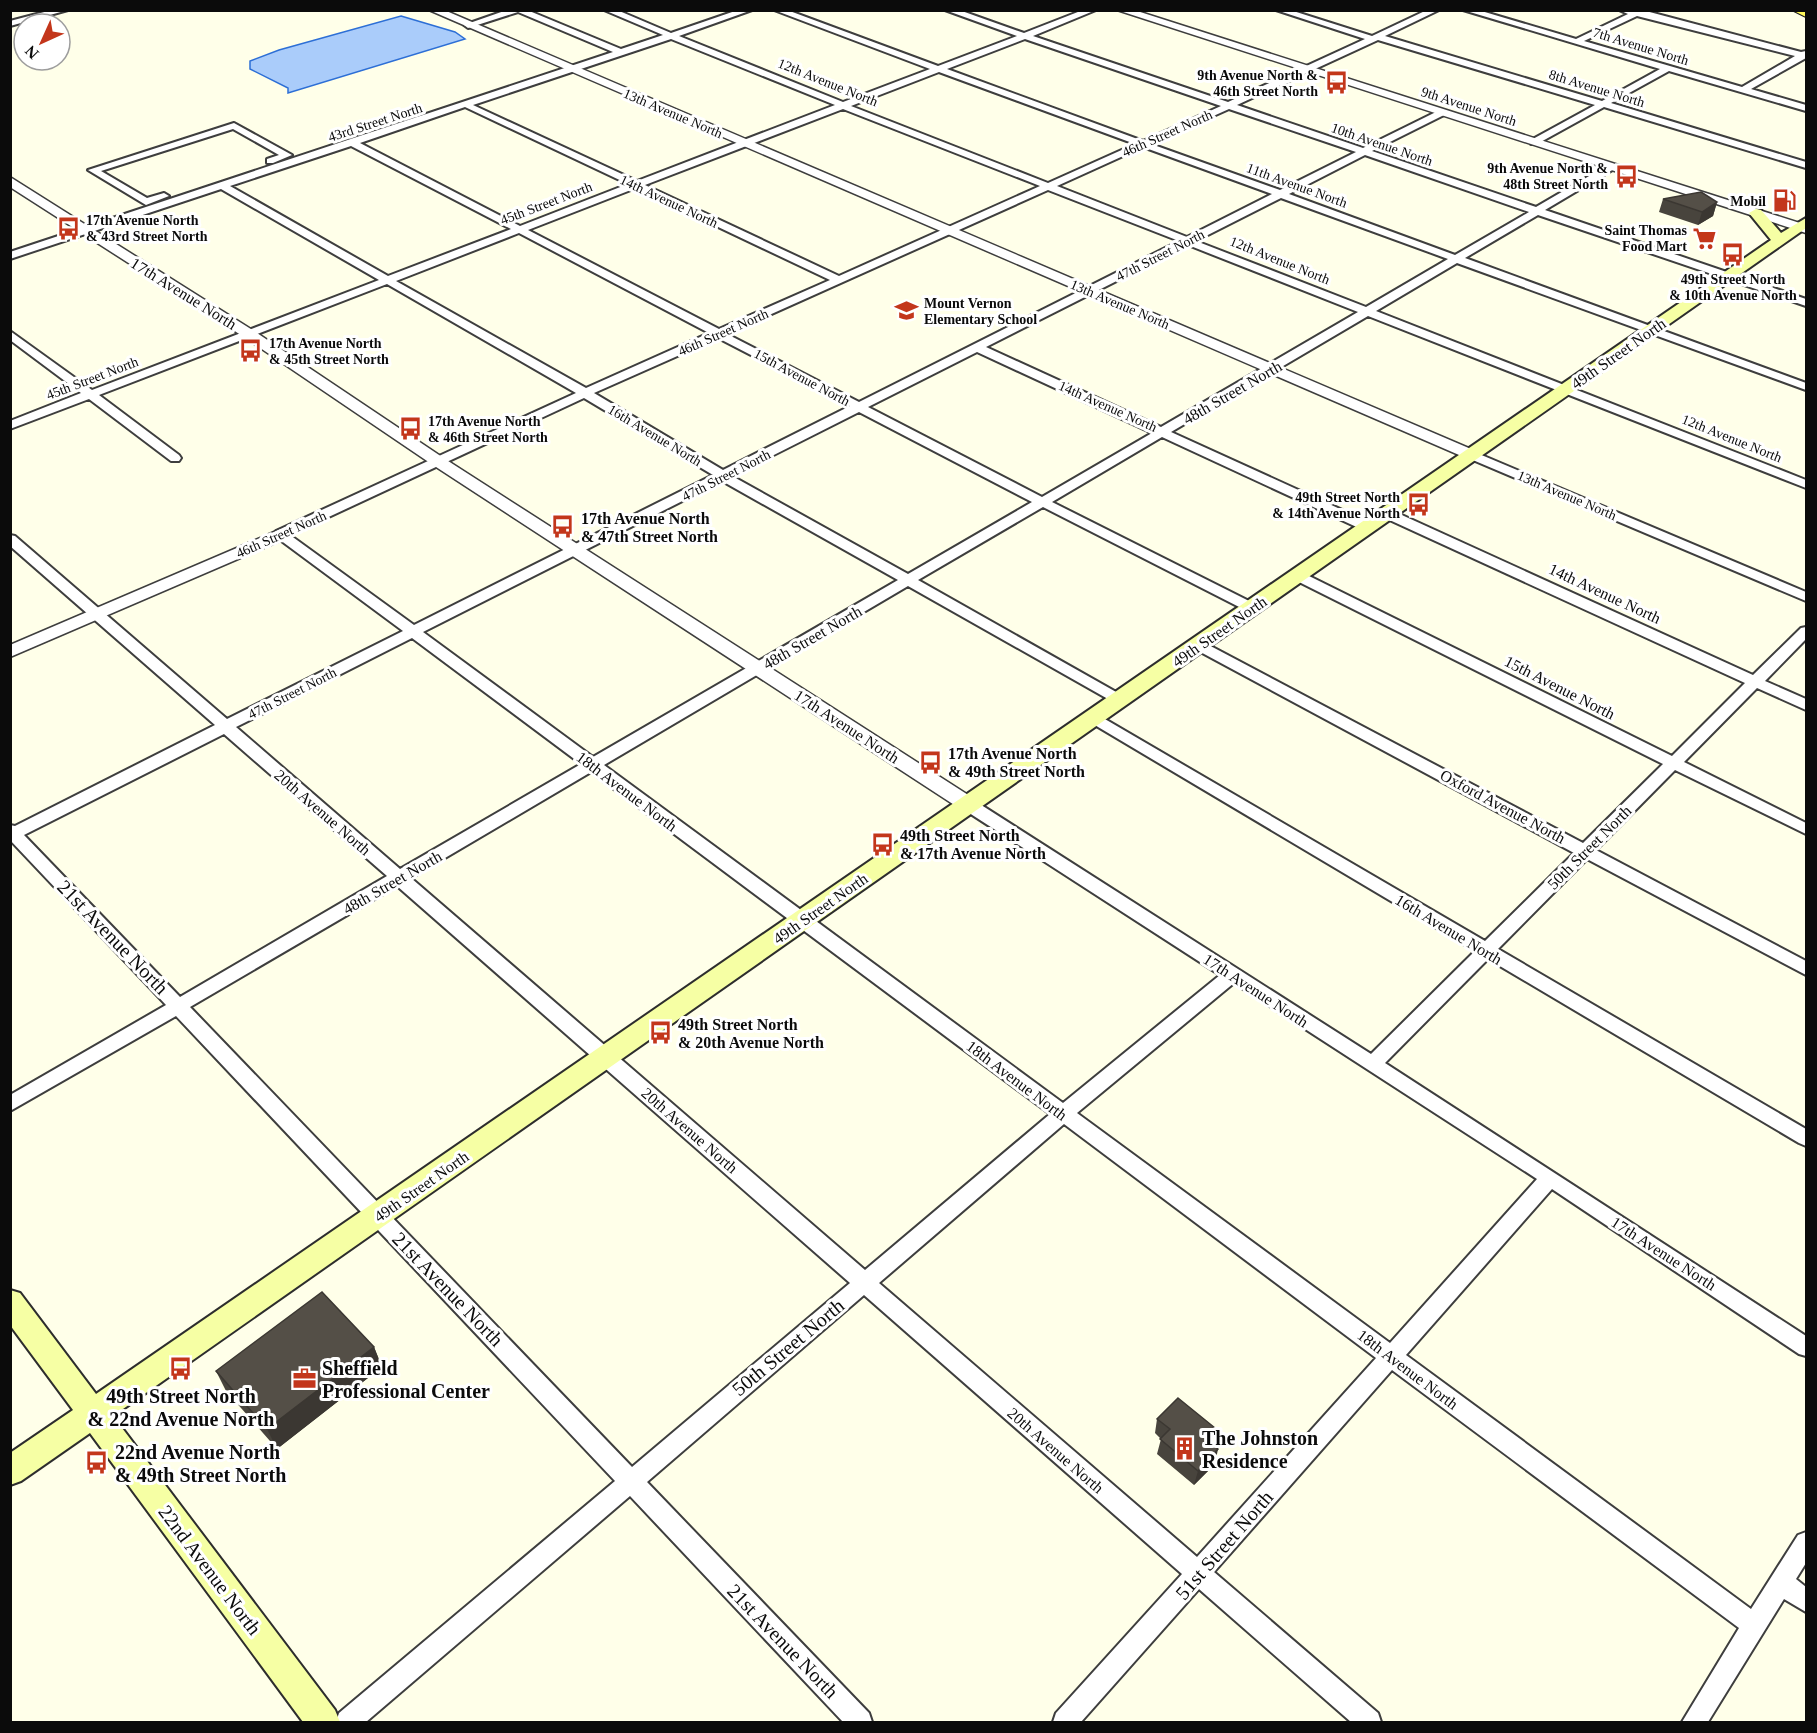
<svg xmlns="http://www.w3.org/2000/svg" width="1817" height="1733" font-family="Georgia,serif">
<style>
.water{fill:#aaccfa;stroke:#2d6fd6;stroke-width:1.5}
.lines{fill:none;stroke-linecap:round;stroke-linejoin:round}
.minor-casing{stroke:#3e3e3e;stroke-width:4}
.tertiary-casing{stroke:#3e3e3e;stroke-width:3}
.secondary-casing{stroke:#2d2d2d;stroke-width:4}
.primary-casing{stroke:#1c1c1c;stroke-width:2}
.minor{fill:#fff;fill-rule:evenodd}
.tertiary{fill:#fff;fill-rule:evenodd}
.secondary{fill:#f6ffa4;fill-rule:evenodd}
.primary{fill:#fff959;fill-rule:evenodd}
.wall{fill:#48443d}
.shaded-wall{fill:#3b3732}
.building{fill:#544f47;stroke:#3b3732;stroke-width:1.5}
.labels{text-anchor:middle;stroke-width:6;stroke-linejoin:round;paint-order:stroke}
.far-street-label{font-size:14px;fill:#0b0b0b;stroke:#fff}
.far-poi-label{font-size:14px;font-weight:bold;fill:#0b0b0b;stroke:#fff;text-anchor:end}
.street-label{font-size:16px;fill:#0b0b0b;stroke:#fff}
.poi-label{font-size:16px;font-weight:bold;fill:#0b0b0b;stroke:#fff;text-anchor:start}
.near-street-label{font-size:20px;fill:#0b0b0b;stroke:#fff}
.near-poi-label{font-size:20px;font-weight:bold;fill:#0b0b0b;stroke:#fff;text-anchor:start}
</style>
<rect width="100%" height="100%" fill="#ffffe9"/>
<path class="water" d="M401 16 455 32 465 39 288 93V88L250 69V61L279 50Z"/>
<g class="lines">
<defs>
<path id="minor" d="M52 10H68L10 26V21Z
M507 10H527L621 49 663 35 604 10H617L671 33 738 10H752L679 36 843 102 930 69 774 10H787L938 66 1017 36 945 10H959L1024 33 1083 10H1096L1033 36 1228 102 1365 39 1276 10H1290L1372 36 1427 10H1439L1385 36 1602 101 1660 69 1463 10H1478L1576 39 1628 14 1619 10H1642L1801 52 1806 51V58L1751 89 1806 105V111L1669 71 1611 103 1806 162V168L1604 107 1537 144H1531V140L1595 105 1378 40 1237 105 1363 148 1438 111H1444V115L1372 151 1536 207 1608 165H1614V169L1545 210 1806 299V306L1538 215 1465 258 1806 383V390L1457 263 1376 311 1806 480V488L1368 316 1171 432 1373 524 1375 527 1373 530H1363L1162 437 1052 502 1257 605 1259 608 1257 611H1247L1043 507 918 580 1125 697 1127 700 1125 703H1115L908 586 604 765 1063 1103 1220 975 963 809 961 805 963 801H975L1371 1054 1475 951 1088 721 1085 718 1088 715H1098L1485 941 1574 853 1193 648 1191 645 1193 642H1203L1583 843 1663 764 1293 579 1291 576 1293 573H1303L1672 756 1745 683 1383 517 1381 514 1383 511H1393L1753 675 1801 628 1806 627V639L1765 681 1806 699V710L1757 688 1684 762 1806 823V834L1675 770 1596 850 1806 961V975L1587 859 1498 949 1806 1129V1146L1799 1143 1488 959 1385 1063 1806 1336V1356L1799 1354 1552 1189 1406 1355 1751 1609 1798 1535 1806 1532V1563L1796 1579 1806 1587V1612L1784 1599 1708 1722H1682L1739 1628 1392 1370 1214 1572 1378 1713 1381 1722H1351L1199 1589 1081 1722H1053L1056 1713 1182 1574 864 1295 647 1482 869 1713 872 1722H843L630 1496 366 1722H336L339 1713 615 1481 176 1016 10 1111V1095L166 1005 10 840V825L15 826 215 725 10 546V535L15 536 227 719 403 631 276 537 274 534 276 531 576 393 387 284 99 395 179 455 181 458 179 461H171L89 399 10 429V421L81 393 10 340V331L92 390 379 280 221 189 10 259V252L613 52 518 12 468 28 464 25ZM1637 16 1795 56 1742 87 1584 41ZM671 39 835 105 637 181 473 105ZM1025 39 1221 106 1143 141 947 69ZM939 72 1135 144 1048 183 851 106ZM465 107 628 184 520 226 360 143ZM843 109 1040 186 839 276 645 185ZM1229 109 1356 152 1280 190 1151 144ZM351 146 511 229 388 276 230 186ZM1143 147 1272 194 1187 237 1057 186ZM1365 155 1529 212 1455 255 1289 194ZM636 188 830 280 719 329 528 230ZM1048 190 1179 241 859 402 727 334ZM1281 198 1448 259 1366 307 1196 241ZM519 233 709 333 586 388 396 281ZM1188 245 1358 312 1161 427 986 347ZM718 338 850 406 723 470 594 393ZM977 352 1152 433 1042 497 868 407ZM584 398 713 475 414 625 290 535ZM859 412 1032 502 908 574 732 476ZM722 481 898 580 593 757 423 632ZM412 638 581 764 400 869 236 727ZM224 734 387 876 180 997 24 835ZM591 772 1050 1114 865 1270 411 878ZM397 886 850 1283 632 1467 190 1007ZM1234 983 1537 1179 1390 1343 1077 1113ZM1064 1124 1376 1358 1197 1557 879 1283Z
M234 123 292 155 273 163H267V159L279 155 233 129 101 171 147 198 164 193 169 196 146 205 88 170Z
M1472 451 1806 592V601L1468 458 1466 455 1468 452Z"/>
<path id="tertiary" d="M429 10H444L1478 452 1480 455 1472 460 1466 458Z
M1117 10H1134L1806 225V233Z
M10 177 254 331 445 459 976 800 979 805 976 810 969 812 962 810 433 465 244 337 10 187Z
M281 529 287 530 289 534 287 538 10 657V645Z"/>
<path id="secondary" d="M1756 209 1761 210 1781 233 1806 218V228L113 1416 335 1710 340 1722H303L90 1433 21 1481 10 1485V1453L73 1410 10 1325V1290L20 1293 96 1394 1771 240 1749 213Z"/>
<path id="primary" d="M1792 10H1806V17Z"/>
</defs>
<use href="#minor" class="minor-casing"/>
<use href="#tertiary" class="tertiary-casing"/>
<use href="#secondary" class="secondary-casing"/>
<use href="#primary" class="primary-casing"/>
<use href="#minor" class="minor"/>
<use href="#tertiary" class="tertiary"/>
<use href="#secondary" class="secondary"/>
<use href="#primary" class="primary"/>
</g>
<path class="wall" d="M1663 199 1717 202 1713 216 1698 225 1659 212Z
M374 1347 382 1367 277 1449 226 1391 216 1371Z
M1157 1419 1215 1428 1211 1443 1215 1464 1194 1485 1157 1454 1161 1439 1155 1433Z"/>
<path class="shaded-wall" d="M1717 202 1713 216 1698 225 1702 212Z
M374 1347 382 1367 277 1449 267 1429Z
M1215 1428 1211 1443 1202 1453 1205 1439Z
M1218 1449 1215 1464 1194 1485 1198 1471Z"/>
<path class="building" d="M1701 192 1717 202 1702 212 1663 199Z
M322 1292 374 1347 267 1429 216 1371Z
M1178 1398 1215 1428 1205 1439 1218 1449 1198 1471 1160 1439 1170 1429 1157 1419Z"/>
<defs>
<symbol id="bus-bare" viewBox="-9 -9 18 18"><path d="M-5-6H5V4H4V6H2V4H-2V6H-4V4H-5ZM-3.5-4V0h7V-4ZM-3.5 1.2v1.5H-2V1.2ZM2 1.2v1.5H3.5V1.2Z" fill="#c3361b" stroke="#fff" stroke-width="2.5" paint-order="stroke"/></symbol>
<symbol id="fuel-bare" viewBox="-9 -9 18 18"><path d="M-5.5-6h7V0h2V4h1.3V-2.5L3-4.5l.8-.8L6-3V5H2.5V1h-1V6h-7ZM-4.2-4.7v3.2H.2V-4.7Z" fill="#c3361b" stroke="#fff" stroke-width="2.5" paint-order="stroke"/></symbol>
<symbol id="supermarket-bare" viewBox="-9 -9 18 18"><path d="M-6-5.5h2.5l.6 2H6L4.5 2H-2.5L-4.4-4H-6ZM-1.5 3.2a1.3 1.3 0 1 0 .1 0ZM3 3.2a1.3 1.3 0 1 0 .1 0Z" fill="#c3361b" stroke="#fff" stroke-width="2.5" paint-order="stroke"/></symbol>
<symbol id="school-bare" viewBox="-9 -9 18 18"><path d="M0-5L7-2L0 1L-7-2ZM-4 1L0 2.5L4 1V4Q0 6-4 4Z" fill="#c3361b" stroke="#fff" stroke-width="2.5" paint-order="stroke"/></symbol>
<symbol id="office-bare" viewBox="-9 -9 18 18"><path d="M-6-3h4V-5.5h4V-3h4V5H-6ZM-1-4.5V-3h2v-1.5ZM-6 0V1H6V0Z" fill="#c3361b" stroke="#fff" stroke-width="2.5" paint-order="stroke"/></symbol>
<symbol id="building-bare" viewBox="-9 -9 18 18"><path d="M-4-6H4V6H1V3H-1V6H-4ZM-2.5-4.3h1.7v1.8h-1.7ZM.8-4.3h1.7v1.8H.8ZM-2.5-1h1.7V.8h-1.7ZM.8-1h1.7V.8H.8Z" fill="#c3361b" stroke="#fff" stroke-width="2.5" paint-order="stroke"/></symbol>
</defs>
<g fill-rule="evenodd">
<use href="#bus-bare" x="1320" y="66" width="33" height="33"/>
<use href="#bus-bare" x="1610" y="160" width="33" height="33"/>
<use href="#fuel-bare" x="1768" y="184" width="33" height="33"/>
<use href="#bus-bare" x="52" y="212" width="33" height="33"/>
<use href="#supermarket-bare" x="1688" y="222" width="33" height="33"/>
<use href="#bus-bare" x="1716" y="238" width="33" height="33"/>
<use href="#school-bare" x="890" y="294" width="33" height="33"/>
<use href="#bus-bare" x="234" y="334" width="33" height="33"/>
<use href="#bus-bare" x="394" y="412" width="33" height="33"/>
<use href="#bus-bare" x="1402" y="488" width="33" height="33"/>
<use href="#bus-bare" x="546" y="510" width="33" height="33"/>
<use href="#bus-bare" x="914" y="746" width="33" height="33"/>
<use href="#bus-bare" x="866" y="828" width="33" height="33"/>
<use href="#bus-bare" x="644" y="1016" width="33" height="33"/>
<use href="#bus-bare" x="164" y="1352" width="33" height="33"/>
<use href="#office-bare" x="288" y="1362" width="33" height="33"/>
<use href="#building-bare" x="1168" y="1432" width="33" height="33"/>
<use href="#bus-bare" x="80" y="1446" width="33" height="33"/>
</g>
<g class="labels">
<g class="far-street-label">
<text transform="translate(1641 46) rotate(17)" y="5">7th Avenue North</text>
<text transform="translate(828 82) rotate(22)" y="5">12th Avenue North</text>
<text transform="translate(1597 88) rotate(17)" y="5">8th Avenue North</text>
<text transform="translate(1469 106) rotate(18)" y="5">9th Avenue North</text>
<text transform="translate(673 113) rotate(23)" y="5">13th Avenue North</text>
<text transform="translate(375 122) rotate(-18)" y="5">43rd Street North</text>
<text transform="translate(1167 133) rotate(-24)" y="5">46th Street North</text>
<text transform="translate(1382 144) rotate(19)" y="5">10th Avenue North</text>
<text transform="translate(1297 185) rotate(20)" y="5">11th Avenue North</text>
<text transform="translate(669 201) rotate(25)" y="5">14th Avenue North</text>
<text transform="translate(546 203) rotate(-21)" y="5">45th Street North</text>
<text transform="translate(1160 255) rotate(-27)" y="5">47th Street North</text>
<text transform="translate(1280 260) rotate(22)" y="5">12th Avenue North</text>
<text transform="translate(1120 304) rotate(23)" y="5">13th Avenue North</text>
<text transform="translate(723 332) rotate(-24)" y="5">46th Street North</text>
<text transform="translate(802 377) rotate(28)" y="5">15th Avenue North</text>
<text transform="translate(92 378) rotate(-21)" y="5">45th Street North</text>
<text transform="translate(1108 406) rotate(24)" y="5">14th Avenue North</text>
<text transform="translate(655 435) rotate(31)" y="5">16th Avenue North</text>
<text transform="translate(1732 438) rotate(22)" y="5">12th Avenue North</text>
<text transform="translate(726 475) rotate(-27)" y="5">47th Street North</text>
<text transform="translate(1567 495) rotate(23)" y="5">13th Avenue North</text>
<text transform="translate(281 534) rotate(-24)" y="5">46th Street North</text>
<text transform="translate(292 693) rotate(-27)" y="5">47th Street North</text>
</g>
<g class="far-poi-label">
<text x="1318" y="80">9th Avenue North &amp;<tspan x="1318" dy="16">46th Street North</tspan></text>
<text x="1608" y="173">9th Avenue North &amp;<tspan x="1608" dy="16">48th Street North</tspan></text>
<text x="1766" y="206">Mobil</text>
<text x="86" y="225" text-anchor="start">17th Avenue North<tspan x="86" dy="16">&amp; 43rd Street North</tspan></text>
<text x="1687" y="235">Saint Thomas<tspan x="1687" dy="16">Food Mart</tspan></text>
<text x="1733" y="284" text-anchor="middle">49th Street North<tspan x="1733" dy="16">&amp; 10th Avenue North</tspan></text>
<text x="924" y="308" text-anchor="start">Mount Vernon<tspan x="924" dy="16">Elementary School</tspan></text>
<text x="269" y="348" text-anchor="start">17th Avenue North<tspan x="269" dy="16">&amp; 45th Street North</tspan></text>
<text x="428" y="426" text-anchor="start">17th Avenue North<tspan x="428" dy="16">&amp; 46th Street North</tspan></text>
<text x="1400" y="502">49th Street North<tspan x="1400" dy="16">&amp; 14th Avenue North</tspan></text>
</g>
<g class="street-label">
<text transform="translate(184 293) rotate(32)" y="6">17th Avenue North</text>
<text transform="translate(1618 353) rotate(-35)" y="6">49th Street North</text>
<text transform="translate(1232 392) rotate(-30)" y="6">48th Street North</text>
<text transform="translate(1605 593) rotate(25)" y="6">14th Avenue North</text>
<text transform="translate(1219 631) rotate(-35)" y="6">49th Street North</text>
<text transform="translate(812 637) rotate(-30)" y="6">48th Street North</text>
<text transform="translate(1560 687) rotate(27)" y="6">15th Avenue North</text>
<text transform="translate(847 726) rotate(33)" y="6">17th Avenue North</text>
<text transform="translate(627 791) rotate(37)" y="6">18th Avenue North</text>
<text transform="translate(1503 806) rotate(28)" y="6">Oxford Avenue North</text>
<text transform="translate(323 812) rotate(41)" y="6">20th Avenue North</text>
<text transform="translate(1589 847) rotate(-45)" y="6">50th Street North</text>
<text transform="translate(392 882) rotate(-30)" y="6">48th Street North</text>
<text transform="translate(820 908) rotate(-35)" y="6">49th Street North</text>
<text transform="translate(1449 929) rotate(31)" y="6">16th Avenue North</text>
<text transform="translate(1256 990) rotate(33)" y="6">17th Avenue North</text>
<text transform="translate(1017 1080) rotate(37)" y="6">18th Avenue North</text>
<text transform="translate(690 1130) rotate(41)" y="6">20th Avenue North</text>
<text transform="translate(421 1186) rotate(-35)" y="6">49th Street North</text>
<text transform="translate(1664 1253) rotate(33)" y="6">17th Avenue North</text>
<text transform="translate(1408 1369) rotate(37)" y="6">18th Avenue North</text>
<text transform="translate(1056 1450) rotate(41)" y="6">20th Avenue North</text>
</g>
<g class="poi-label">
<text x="581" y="524">17th Avenue North<tspan x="581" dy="18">&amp; 47th Street North</tspan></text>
<text x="948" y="759">17th Avenue North<tspan x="948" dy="18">&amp; 49th Street North</tspan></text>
<text x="900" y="841">49th Street North<tspan x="900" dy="18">&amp; 17th Avenue North</tspan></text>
<text x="678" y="1030">49th Street North<tspan x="678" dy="18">&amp; 20th Avenue North</tspan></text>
</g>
<g class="near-street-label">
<text transform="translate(113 937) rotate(46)" y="7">21st Avenue North</text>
<text transform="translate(448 1289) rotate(46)" y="7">21st Avenue North</text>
<text transform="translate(788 1347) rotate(-40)" y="7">50th Street North</text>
<text transform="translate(1224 1545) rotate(-49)" y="7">51st Street North</text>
<text transform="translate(210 1570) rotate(53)" y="7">22nd Avenue North</text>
<text transform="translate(783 1641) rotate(46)" y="7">21st Avenue North</text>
</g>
<g class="near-poi-label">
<text x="322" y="1375">Sheffield<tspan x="322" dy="23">Professional Center</tspan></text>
<text x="181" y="1403" text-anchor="middle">49th Street North<tspan x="181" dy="23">&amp; 22nd Avenue North</tspan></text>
<text x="1202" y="1445">The Johnston<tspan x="1202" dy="23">Residence</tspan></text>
<text x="115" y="1459">22nd Avenue North<tspan x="115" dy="23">&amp; 49th Street North</tspan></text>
</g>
</g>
<rect width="1817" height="1733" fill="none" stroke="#0b0b0b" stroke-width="24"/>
<g transform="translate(42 42) rotate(225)"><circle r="28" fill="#ffffff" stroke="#9d9d9d" stroke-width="1.5"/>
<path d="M0-4.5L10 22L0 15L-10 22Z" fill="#c3361b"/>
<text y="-9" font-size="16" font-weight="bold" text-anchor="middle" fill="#0b0b0b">N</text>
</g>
</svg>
